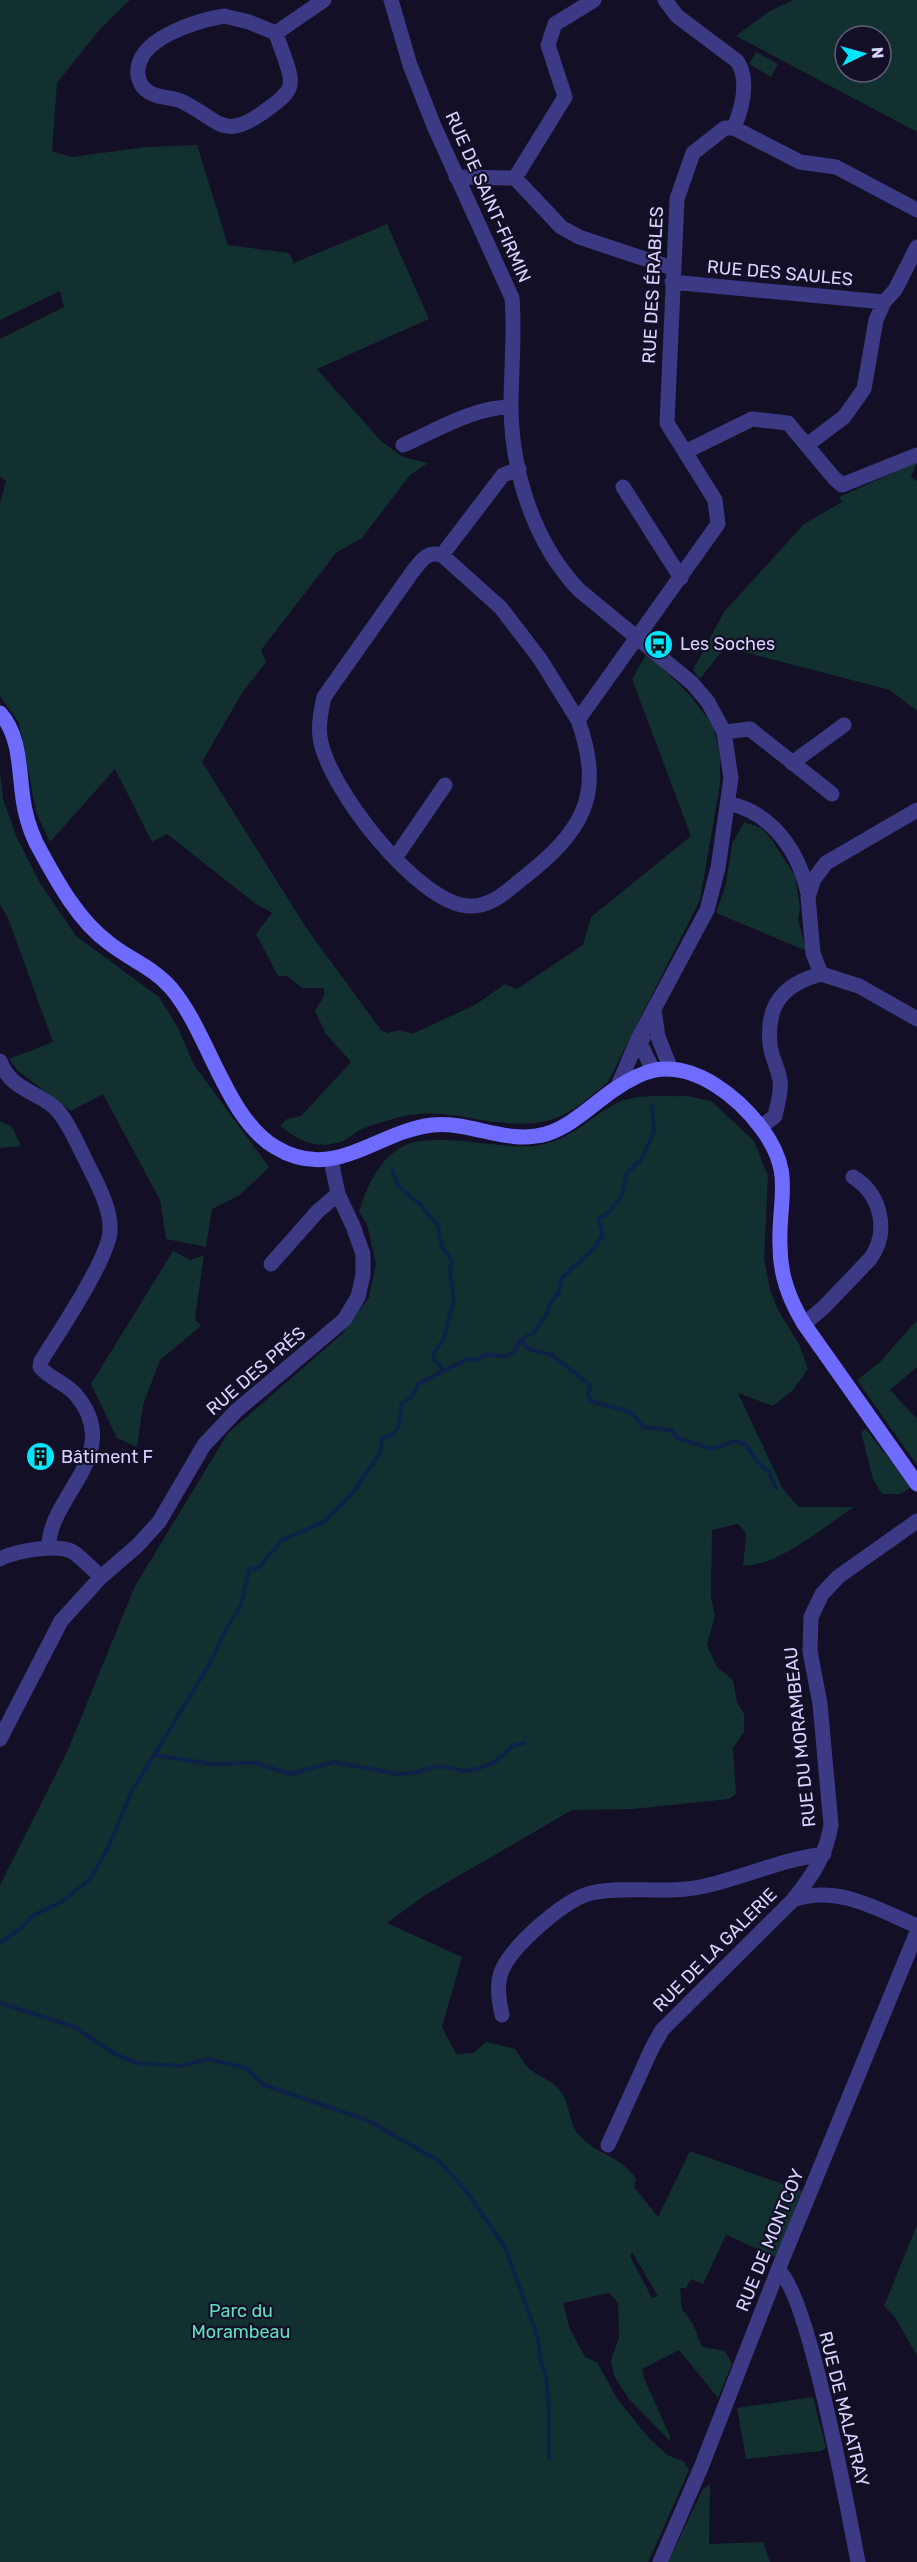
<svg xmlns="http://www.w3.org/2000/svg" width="917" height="2562" font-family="Rubik,sans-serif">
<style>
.green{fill:#12302f;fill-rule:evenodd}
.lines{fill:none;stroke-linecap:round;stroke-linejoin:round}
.stream{stroke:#0c2248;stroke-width:4}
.minor{stroke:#3d3a85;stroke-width:15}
.tertiary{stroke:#3d3a85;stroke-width:15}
.secondary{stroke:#6f6bff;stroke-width:15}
.labels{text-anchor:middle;stroke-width:4.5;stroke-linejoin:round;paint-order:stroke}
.street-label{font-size:18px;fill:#d9d4ff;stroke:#130f26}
.poi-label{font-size:18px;fill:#d9d4ff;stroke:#130f26;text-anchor:start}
.park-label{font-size:18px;fill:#5fe0c0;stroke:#130f26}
</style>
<rect width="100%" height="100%" fill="#130f26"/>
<path class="green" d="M0 0H130L100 29 57 83 52 151 72 157 146 147 197 145 228 245 289 253 294 263 387 224 429 319 317 369 381 441 403 457 428 463 410 475 362 538 336 553 261 650 266 662 242 693 202 762 307 929 381 1030 387 1033 400 1030 412 1034 475 1005 505 984 517 989 583 945 591 917 691 836 632 679 647 653 690 695 713 726 720 754V784L700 900 608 1082C590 1097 569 1116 546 1121 501 1132 455 1107 410 1115 395 1118 376 1123 362 1129 355 1132 350 1138 343 1141 317 1150 300 1142 280 1126L287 1119 301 1116 351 1062 326 1034 315 1011 325 994 323 988H302L287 976H278L256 934 272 913 256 904 167 834 152 842 115 769 50 842 36 812 19 723 0 696V503L6 481 0 476V339L64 307 60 291 0 320Z
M793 0H917V132L736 36 768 12ZM845 36H881V72H845Z
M756 52 778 64 771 77 749 64Z
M917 462 911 477 917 481V711L890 690 725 647 700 679 693 670 724 612 804 524 842 502 839 497Z
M0 772 3 799 17 838 40 883 76 936 159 997 177 1026 194 1065 269 1167 240 1195 212 1209 206 1247 166 1239 160 1200 103 1094 71 1111 18 1071 9 1059 53 1042 8 918 0 905Z
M744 822 761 828 772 840 795 876 800 907 798 921 807 951 716 913 726 884 732 844Z
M687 1096 711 1101 754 1141 768 1176 764 1259 770 1289 778 1310 799 1344 808 1369 793 1390 773 1406 738 1393 783 1489 799 1507H854C822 1528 780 1565 743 1566L746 1533 738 1524 712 1530 711 1599 715 1615 707 1645 717 1667 733 1680 737 1702 744 1714V1732L733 1748 736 1794 729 1799 633 1809 572 1810 424 1896 387 1923 462 1957 442 2027 456 2054 473 2053 486 2042 515 2049C520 2056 525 2066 532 2071 543 2078 553 2081 561 2092 570 2104 569 2124 579 2135 598 2156 619 2154 636 2179L634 2187 658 2217 690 2151 802 2191 776 2257 726 2235 703 2284 691 2279 686 2288H680L682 2309 693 2324 702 2347 725 2351 732 2364 718 2398 679 2350 642 2369 644 2378 670 2436V2441L629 2399 614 2376 611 2360 619 2338 618 2303 609 2293 563 2303 570 2329 585 2357 597 2362 618 2400 648 2437 667 2455 683 2461 689 2470 650 2558 648 2562H0V1885L67 1752 135 1586 228 1433 342 1334 369 1297 376 1264 367 1224 359 1212C366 1188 378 1161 400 1148 434 1128 500 1152 540 1145 570 1140 589 1118 615 1104 635 1093 665 1097 687 1096ZM632 2252 658 2296 652 2298 630 2256Z
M0 1121 12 1127 21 1146 0 1148Z
M173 1251 191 1260 204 1255 195 1319 201 1326 160 1360 143 1405 137 1447 117 1438 91 1384Z
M917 1320V1367L890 1390 917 1419V1465L857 1380 880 1362Z
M866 1429 911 1487 901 1494H882L873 1479 861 1432Z
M917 2225V2356L895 2317 884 2306Z
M813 2397 826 2448 821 2451 746 2459 737 2408Z
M710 2484 709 2544 763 2542 770 2562H668L703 2489Z"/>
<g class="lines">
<path class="stream" d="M392 1170 398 1186 421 1205 438 1226 442 1247 452 1261 450 1271 454 1299 444 1338 434 1353V1359L443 1370
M520 1340 529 1349 552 1355 590 1385 588 1395 591 1401 630 1412 644 1427 671 1430 677 1438 713 1449 734 1441 745 1444 756 1460 769 1472 776 1488
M154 1755 212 1764 256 1763 290 1774 334 1762 397 1774 412 1773 440 1766 464 1771 477 1769 493 1763 513 1746 524 1743
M0 1943 21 1928 32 1916 63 1901 90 1879 108 1848 132 1791 209 1665 225 1631 241 1605 249 1570 259 1567 282 1540 324 1522 354 1491 380 1453 382 1439C401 1433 400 1422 401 1405L413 1395 418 1384 467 1359 478 1360 483 1355 506 1356 514 1352 520 1340 533 1333 548 1312 549 1305 559 1292 561 1279 594 1248 603 1235 598 1219 607 1214 621 1198 627 1173 640 1161 654 1132 652 1105
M0 2003 74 2027 117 2055 138 2063 182 2066 208 2059 246 2068 264 2085 367 2120 439 2161 466 2191 505 2247 538 2338 540 2359 546 2376 549 2408V2458"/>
<path class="minor" d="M391 0 410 65 434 126 512 298C515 335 511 371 511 408 512 473 534 543 579 590L692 683 708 702 724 732 731 778 718 868 707 910 638 1039 617 1088
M665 0 677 16 737 61C750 80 742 108 734 128
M224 16 249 22 276 33C279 45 293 74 290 85 288 95 276 103 269 108 223 143 222 121 181 101 170 97 155 98 146 90 141 86 139 81 138 75 134 39 196 21 224 16Z
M276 33 324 0
M456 177 515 178 565 97 548 45 555 24 594 0
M515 178 561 227 579 237 672 268
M672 282 884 302
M403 445C437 430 474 407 511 407
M807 445 844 417 864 389 876 320 884 302 895 290 917 247
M685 452 752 419 788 423 834 478 842 485 917 455
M623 487 681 578
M442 555 503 475 519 469
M578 720 540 659 501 608 442 555C427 551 422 560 413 571L324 697C321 710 318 724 320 737 326 786 420 907 471 906 492 906 507 891 522 879 583 831 605 796 578 720L718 524 715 500 667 423 677 199 693 153 725 128H734L800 162 836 167 917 210
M724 732 750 729 832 794
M792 763 844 725
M728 803C773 813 799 852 808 894
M395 858 445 785
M821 974 813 953 808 897 814 879 826 863 917 810
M821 974 859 986 917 1019
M654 1010 658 1037 671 1069
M643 1038 638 1039 653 1070
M0 1061C11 1090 34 1090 54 1107 66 1117 78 1145 85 1159 95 1180 112 1208 110 1232 107 1261 58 1334 41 1361L40 1367C50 1379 66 1383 76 1395 126 1454 47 1497 49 1548
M761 1127 775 1116C777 1105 782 1092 780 1080 778 1068 771 1056 770 1044 766 1004 784 984 821 974
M271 1264 318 1211 338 1194
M804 1324 824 1307 870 1259C890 1232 881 1194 853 1177
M0 1559C15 1551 58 1543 73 1552 83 1559 92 1569 101 1577
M793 1900C812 1876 826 1856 831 1825L820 1704 810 1651 811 1617 822 1594 838 1577 917 1521
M502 2015C499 2001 496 1984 502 1970 513 1945 564 1900 591 1893 628 1885 667 1895 705 1886 745 1877 783 1859 824 1854
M608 2145 652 2048 662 2030 793 1900C836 1884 877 1909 917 1926
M778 2270C808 2291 849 2515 858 2562
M660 2562 702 2465 778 2270 917 1932"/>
<path class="tertiary" d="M0 1739 61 1621 101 1577 137 1546 159 1522 204 1445 236 1411 344 1320 358 1297 363 1275V1254L353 1226 338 1194 331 1160"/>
<path class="secondary" d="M0 713C23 738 18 779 25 810 28 824 34 840 41 852 59 885 79 921 109 943 129 959 154 968 171 988 208 1031 226 1118 275 1147 334 1183 375 1132 432 1125 471 1121 506 1145 546 1134 572 1126 593 1104 615 1089 627 1081 641 1073 655 1070 697 1063 739 1098 762 1129 795 1174 778 1198 780 1246 780 1275 789 1299 804 1324L917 1484"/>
</g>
<defs>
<symbol id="bus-disc" viewBox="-11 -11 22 22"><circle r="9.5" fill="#00e5ff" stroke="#130f26"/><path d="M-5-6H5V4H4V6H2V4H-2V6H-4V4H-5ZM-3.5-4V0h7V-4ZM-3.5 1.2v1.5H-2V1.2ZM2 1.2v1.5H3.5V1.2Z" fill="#111"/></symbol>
<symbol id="building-disc" viewBox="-11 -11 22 22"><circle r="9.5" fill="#00e5ff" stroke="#130f26"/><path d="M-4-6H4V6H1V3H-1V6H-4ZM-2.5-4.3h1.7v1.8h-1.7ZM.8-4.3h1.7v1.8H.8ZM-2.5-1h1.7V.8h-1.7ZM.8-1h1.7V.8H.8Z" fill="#111"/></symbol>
</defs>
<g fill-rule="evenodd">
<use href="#bus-disc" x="642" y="628" width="33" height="33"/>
<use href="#building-disc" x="24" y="1440" width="33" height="33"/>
</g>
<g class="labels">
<g class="street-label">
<text transform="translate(488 197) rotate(66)" y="6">RUE DE SAINT-FIRMIN</text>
<text transform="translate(780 273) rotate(5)" y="6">RUE DES SAULES</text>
<text transform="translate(653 285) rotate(-87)" y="6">RUE DES ÉRABLES</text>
<text transform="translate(256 1371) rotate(-41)" y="6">RUE DES PRÉS</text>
<text transform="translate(800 1737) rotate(-96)" y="6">RUE DU MORAMBEAU</text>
<text transform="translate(715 1950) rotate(-45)" y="6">RUE DE LA GALERIE</text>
<text transform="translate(770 2240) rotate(-68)" y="6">RUE DE MONTCOY</text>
<text transform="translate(844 2409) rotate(76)" y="6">RUE DE MALATRAY</text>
</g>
<g class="poi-label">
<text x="680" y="650">Les Soches</text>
<text x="61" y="1463">Bâtiment F</text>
</g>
<g class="park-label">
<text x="241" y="2317">Parc du<tspan x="241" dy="21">Morambeau</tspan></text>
</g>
</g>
<g transform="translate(863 54) rotate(85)"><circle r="28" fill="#130f26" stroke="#625e7d" stroke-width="1.5"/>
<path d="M0-4.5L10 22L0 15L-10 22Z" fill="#00e5ff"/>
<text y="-9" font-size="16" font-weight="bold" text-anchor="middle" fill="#d9d4ff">N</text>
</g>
</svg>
